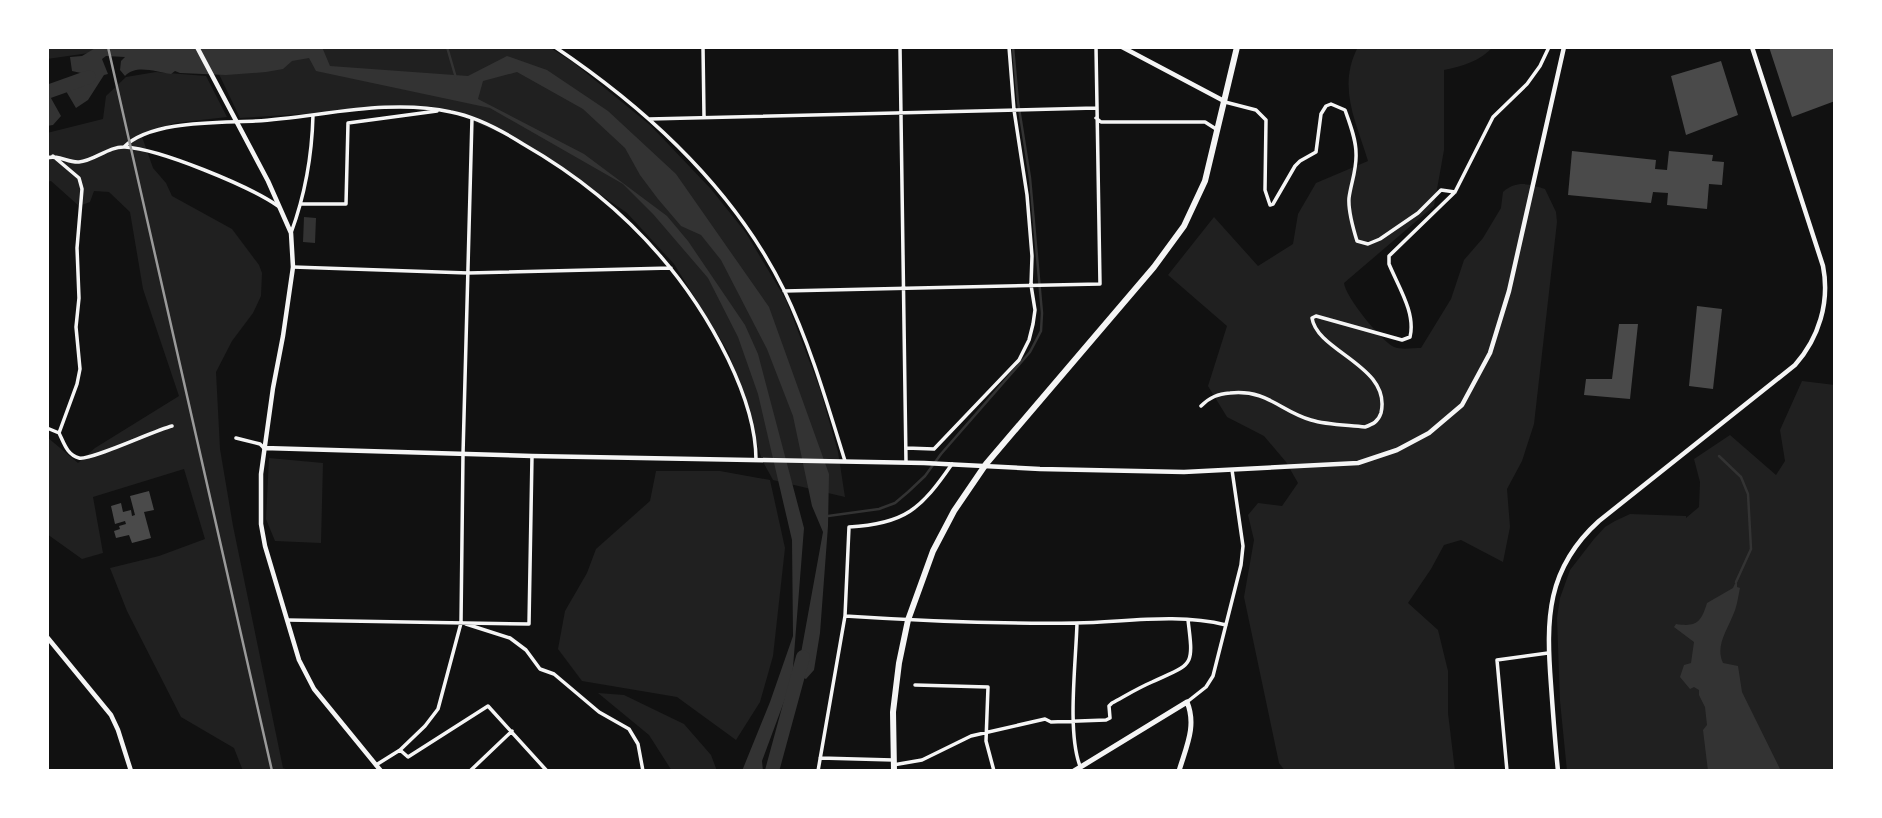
<svg xmlns="http://www.w3.org/2000/svg" width="1882" height="818" font-family="Overpass,sans-serif">
<style>
.green{fill:#202020}
.water{fill:#333}
.lines{fill:none;stroke-linecap:round;stroke-linejoin:round}
.stream{stroke:#333;stroke-width:2.5}
.river{stroke:#333;stroke-width:14}
.building{fill:#4a4a4a}
.minor{stroke:#f5f5f5;stroke-width:3.5}
.tertiary{stroke:#f5f5f5;stroke-width:4.5}
.secondary{stroke:#f5f5f5;stroke-width:5}
.trunk{stroke:#f5f5f5;stroke-width:6}
.rail{stroke:#9a9a9a;stroke-width:2.5}
</style>
<rect width="100%" height="100%" fill="#111"/>
<path class="green" d="M47 47H131L47 59Z
M206 47H549L574 63 650 125 711 189 746 233 786 300 820 389 838 452 845 497 773 480 762 460 729 353 674 264 627 213 558 165 523 143 452 112 430 106 240 118Z
M1358 47H1493C1480 61 1463 66 1444 70V150L1434 206 1344 283C1345 296 1381 341 1394 347 1401 350 1413 348 1421 348L1451 299 1464 260 1483 238 1501 208 1503 192C1517 180 1529 184 1545 189L1556 212 1557 222 1534 424 1522 461 1507 489 1510 527 1503 562 1461 540 1444 545 1431 569 1408 603 1438 630 1448 671V713L1455 771H1285L1279 763 1244 597 1254 540 1248 515 1258 503 1282 506 1298 483 1286 462 1264 436 1227 417 1208 386 1227 326 1168 275 1214 217 1258 266 1293 244 1298 214 1316 183 1368 161C1356 121 1337 87 1358 47Z
M156 72 206 76 227 117 175 123 141 134 153 168 166 183 172 196 232 229 259 265 262 273 261 296 253 313 232 341 216 372 220 449 233 526 283 768 292 771H243L234 748 181 717 127 611 110 568 159 556 205 539 184 469 93 497 103 553 82 559 47 534V437L78 463 95 448 179 396 143 289 130 212 109 192 94 191 90 202 79 206 51 181 47 182V133L103 119 106 96 126 77Z
M1802 381 1835 385V771H1567L1560 701 1557 618 1560 598 1570 570 1594 539 1605 527 1615 521 1630 514 1686 516V518L1699 507 1700 482 1694 459 1730 435 1776 475 1785 461 1780 430Z
M269 458 323 463 321 543 275 541 266 519Z
M656 471H720L770 480 785 548 773 656 760 702 736 740 677 697 582 681 558 649 565 611 587 573 596 549 650 501Z
M598 693 624 695 684 724 711 755 717 771H672L649 735Z"/>
<path class="water" d="M97 47H322L330 66 468 76 507 56 547 70 608 111 676 174 769 307 829 474 828 526 820 633 814 670 806 679 797 675 823 532 812 506 793 416 767 349 721 260 701 235 681 226 658 199 640 175 625 148 583 109 517 72 483 81 478 99 584 154 667 216 688 241 745 325 758 354 804 528 792 680 762 761 763 771H742L770 702 793 636 792 540 758 394 738 337 708 278 653 214 623 184 490 108 316 71 309 58 292 61 283 69 266 72 226 75 180 73 175 71 171 74C156 72 136 64 125 76L120 70 121 61 125 57 106 56 102 59 108 74 104 75 88 100 76 108 66 91 82 78 81 73 72 71 70 57 82 56Z
M47 91 61 116 53 125 47 126Z
M304 217 316 218 315 243 303 242Z
M1737 579V587L1740 588C1738 597 1737 607 1733 615 1727 631 1715 646 1723 663L1738 666 1742 692 1781 771H1708L1703 730 1707 725 1705 707 1699 695V690L1694 687 1690 689 1680 677 1684 665 1691 663 1694 642 1674 627 1676 624C1696 627 1701 623 1707 603L1733 588Z"/>
<g class="lines">
<path class="stream" d="M447 47 456 78
M1719 456 1741 477 1748 494 1751 549 1736 582
M828 516 879 509 895 503 908 492 925 476 941 454 1030 352 1041 331 1042 313 1030 178 1018 102 1013 47"/>
<path class="river" d="M47 92 89 77
M772 771 803 657"/>
</g>
<path class="building" d="M1769 47H1835V101L1792 117Z
M1721 61 1738 115 1686 135 1671 76Z
M1572 151 1656 160 1655 169 1667 170 1669 151 1713 155 1712 161 1724 162 1722 185 1709 184 1707 209 1667 205 1668 193 1653 192 1651 203 1568 195Z
M1697 306 1722 309 1713 389 1689 386Z
M1619 324H1638L1630 399 1584 395 1586 379H1612Z
M149 491 154 510 144 512 151 538 132 543 129 535 116 538 114 531 120 529 119 526 126 524 125 521 115 524 111 506 121 503 123 512 131 510 132 516 135 515 130 496Z"/>
<g class="lines">
<path class="minor" d="M555 47C647 109 734 189 784 290 810 344 827 403 845 461
M703 47 704 116
M900 47 906 462
M1225 102 1256 110 1266 120 1265 190 1270 205 1273 204 1295 166 1300 161 1316 152 1321 114 1326 106 1331 104 1345 110C1350 124 1356 139 1356 153 1357 169 1351 183 1349 198 1348 211 1353 228 1357 241L1368 244 1380 239 1418 213 1441 190 1455 192
M1096 118 1101 122H1205L1216 129
M649 119 1096 108
M124 147C151 120 220 123 256 121 320 117 388 98 451 112 477 117 501 130 523 144 612 195 683 267 728 359 743 390 756 426 756 460
M53 156 79 178 82 189 77 248 79 298 76 327 80 369 77 384 59 433C64 443 67 455 79 458 90 461 155 430 172 426
M47 158C58 154 68 163 79 162 94 161 109 146 125 147 160 149 249 186 278 206
M302 204H346L348 123 437 111
M291 233C305 195 312 156 313 115
M293 267 468 273 671 268
M784 291 1100 284 1096 47
M1201 406C1210 397 1218 394 1230 393 1267 389 1280 411 1311 420 1327 425 1348 425 1365 427 1373 424 1378 422 1381 413 1392 366 1317 352 1312 318L1316 316 1402 340 1410 337C1416 313 1398 286 1389 264V256L1455 192 1493 117 1527 84 1540 66 1549 47
M47 428 59 433
M236 438 260 444 264 448
M906 448 934 449 1019 360 1029 340 1033 324 1035 310 1031 285 1032 256 1027 195 1014 110 1009 47
M845 616C921 621 999 624 1076 623 1126 622 1177 613 1226 625
M287 620 529 624 532 456
M1077 623C1076 662 1067 732 1080 766
M466 624 510 638 526 650 540 669 554 674 599 712 629 729 638 744 643 771
M915 685 988 687 986 741 994 771
M1187 702 1206 687 1213 676 1241 565 1243 546 1232 470
M400 750 408 757 488 706 547 771
M820 758 893 760
M376 765 400 750 425 726 438 709 461 623 463 454 472 118
M893 765 922 760 971 736 1045 719 1051 722 1106 720 1110 718 1109 706 1112 703C1125 696 1138 688 1152 682 1193 663 1194 668 1188 620
M470 771 512 731
M818 771 845 616 849 527C905 524 921 509 952 464
M1507 771 1497 660 1548 653"/>
<path class="tertiary" d="M197 47 268 181 291 233 293 267 283 336 273 388 261 474V524L265 546 299 660 314 689 381 771
M1122 47 1224 101
M264 448 532 456 924 463 1040 469 1184 472 1358 463 1397 450 1429 433 1462 405 1490 353 1509 291 1564 47
M47 637 111 715 118 730 131 771
M1558 771C1555 742 1553 713 1551 685 1546 619 1546 569 1599 521L1795 365C1819 338 1830 302 1823 266L1752 47"/>
<path class="secondary" d="M1074 771 1187 702C1197 726 1186 747 1179 771"/>
<path class="trunk" d="M894 771 893 712 899 663 908 620 933 551 954 511 986 464 1154 267 1184 226 1205 181 1237 47"/>
<path class="rail" d="M108 47 272 771"/>
</g>
<rect width="1882" height="818" fill="none" stroke="#ffffff" stroke-width="98"/>
</svg>
